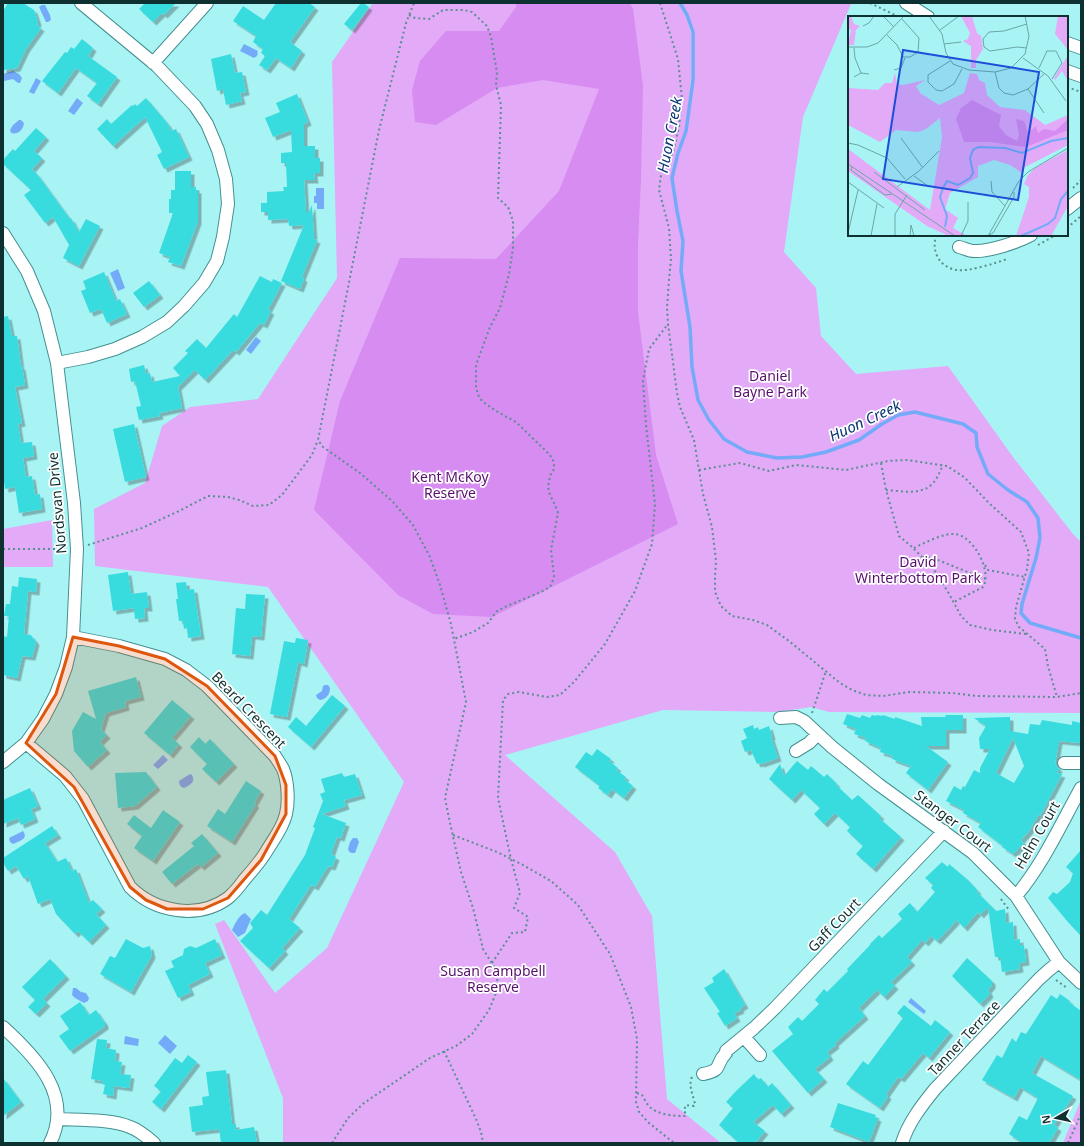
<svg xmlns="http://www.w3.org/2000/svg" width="1084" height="1146" font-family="'Noto Sans',sans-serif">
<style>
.green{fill:#e3aaf8;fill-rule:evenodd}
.forest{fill:#d68cf0}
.water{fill:#73abf8}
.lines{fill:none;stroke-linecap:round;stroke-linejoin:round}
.stream{stroke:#73abf8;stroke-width:3.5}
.building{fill:#39dbde;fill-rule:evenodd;filter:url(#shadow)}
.minor-casing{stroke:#448f91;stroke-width:14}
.path{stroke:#598f8f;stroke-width:2;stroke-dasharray:2 3;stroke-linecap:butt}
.minor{stroke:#fff;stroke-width:12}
.marked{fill:#dd570e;fill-opacity:0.2;stroke:#dd570e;stroke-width:3;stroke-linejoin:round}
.labels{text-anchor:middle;stroke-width:3.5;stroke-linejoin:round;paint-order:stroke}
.park-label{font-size:14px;fill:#57106c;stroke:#fff}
.street-label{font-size:14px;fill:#0f3030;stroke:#fff}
.water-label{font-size:15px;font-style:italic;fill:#063672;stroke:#fff}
.inset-river{fill:none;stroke:#73abf8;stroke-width:2}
.inset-road{fill:none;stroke:#6ba6a6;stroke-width:1}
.view{fill:#1d4ed8;fill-opacity:0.15;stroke:#1d4ed8;stroke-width:2}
.inset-edge{fill:none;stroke:#0f3030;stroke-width:2}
</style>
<defs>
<filter id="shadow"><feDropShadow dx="3.5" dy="3.5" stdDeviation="0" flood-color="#0004"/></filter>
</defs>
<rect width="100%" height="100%" fill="#a8f4f5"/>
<path class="green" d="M373 3H678L686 17 691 32V80L685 130 683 140 686 131 693 80V32L687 15 680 3H848L851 4 803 117 784 252 816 288 821 336 856 374 948 366 1013 457 1073 534 1081 542V713L829 712 811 707 778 712 663 710 505 755 615 852 652 916 667 1099 721 1143H283V1098L215 924 224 920 275 993 327 948 404 782 268 587 95 566 94 509 145 483 162 426 190 407 258 399 337 278 332 62ZM677 213 683 241 681 271 690 327 691 353 689 327 680 271 682 242Z
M52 520 53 567H3V529Z
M1081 1100V1143H1063Z"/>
<path class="forest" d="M516 3H630L633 9 643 86 641 179 638 244V312L656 455 678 524 492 617 433 614 398 595 314 510 340 401 400 258 496 259 559 191 599 89 543 80 497 88 436 125 415 122 412 90 420 61 446 31H499L516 7Z"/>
<path class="water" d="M42 5H45L50 15 51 20 48 22H46L39 7Z
M244 44 258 51 257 53 258 54 256 57H255L254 58 240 51Z
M13 71 19 74 22 78 20 83H18L13 79 4 81 3 79V74Z
M36 78 41 81 34 94 29 92Z
M77 98 83 103 74 115 68 111Z
M19 120H21L24 123C23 130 18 135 11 133L10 130 13 125Z
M316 188H324V209H317V203H314V196H316Z
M118 269 125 288 118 291 110 273Z
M256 337 261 341 251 354 246 350Z
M325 685H328L330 688C330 695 326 699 320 700L317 698 316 695 322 691 323 686Z
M163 755 168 760 158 769 153 765Z
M190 774 192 775C196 782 190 785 184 788 181 787 179 785 179 781Z
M23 831C29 839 19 841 13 844L10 842 9 838Z
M353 838H357L359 842 355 853C351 853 349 853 348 849L350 842Z
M245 913 251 919 245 933 238 937 232 930C235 924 238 916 245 913Z
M73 988H76L81 992 86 993 89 998 88 1001 84 1003 75 998 72 995Z
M911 998 926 1011 924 1014 908 1002Z
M165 1035 177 1046 170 1054 158 1043Z
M125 1036 139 1039 138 1046 124 1044Z"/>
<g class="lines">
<path class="stream" d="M680 3 687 15 693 32V80L686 131 678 153 672 178 677 211 683 241 681 271 690 327 692 367 698 400 709 420 724 439 747 452 777 458 802 457 826 452 859 440 882 424 898 415 915 412 963 424 976 433 977 447 988 474 1008 490 1027 502 1038 518 1040 538 1036 558 1022 604 1021 613 1030 623 1081 638"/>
</g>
<path class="building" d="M8 3H23L34 10 38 22 37 25 41 28 26 49 17 68 3 70V11Z
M145 3H176L164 15 162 13 153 22 139 9Z
M276 3H309L315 7 290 42 302 51 291 68 276 58 267 70 259 65 265 56 261 53 263 49 253 42 256 36 233 21 243 6 264 20Z
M361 3H363L369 7 352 30 344 24Z
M82 39 93 48 88 56 117 77 98 104 87 96 97 83 76 68 58 93 42 81 65 52 67 53 71 47 74 49Z
M231 54 235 73 242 72 246 92 240 93 242 101 226 105 223 89 217 91 211 59Z
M297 94 308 122 304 124V146H315V158H320V173H314L315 180H304L306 212H309L312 205 314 239 317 240 302 277 304 279 300 289 281 281 304 225 289 226 288 219 268 220V212H261V203H267V192L284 191 283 187H287L286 163H281V153L292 152 291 130 273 137 265 118 280 112 276 103Z
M146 98 168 124 171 131 176 129 189 157 164 169 157 155 162 152 145 117 113 146 97 129 107 119 111 124 132 105 133 106 135 104 137 106Z
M36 128 46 137 34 151 42 158 32 169 37 174 70 219 71 218 79 232 86 219 100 226 79 266 63 258 69 245 53 217 45 223 24 195 31 190 3 164V160L13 149 15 151Z
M175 171H191V187H196V190H198V221L181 266 168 262 170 257 159 253 173 213H169V199H171V190H175Z
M104 272 116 301 120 299 127 314 107 323 101 309 90 313 81 291 86 289 83 281Z
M260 276 272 282 273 279 282 283 268 310 271 311 264 325 260 323 236 352 233 350 205 380 195 370 178 387 182 408 159 413 160 416 139 420 136 407 141 406 135 381 131 382 129 369 144 365 146 374 150 373 152 382 180 376 173 368 188 353 185 351 197 339 206 348 234 314 237 317Z
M149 281 160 295 144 307 133 293Z
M8 316 12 336H17L21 367 22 366 25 385 15 387 22 423 18 424 21 443 32 442 34 456 23 458 26 477 32 476 35 495 40 494 42 509 19 513 15 487 5 489 3 475V317Z
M134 424 146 477 125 482 113 429Z
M128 572 131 594 147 592 149 608H144L145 618 135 619 134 608 113 611 108 575Z
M19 577 37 579 36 592 28 591 24 634 31 635 36 642 32 657 22 656 17 678 3 675V636L7 637 9 616H4L6 604H10L12 586 18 587Z
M186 582 187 590 194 589 201 636 188 638 187 628 184 629 183 621H179L176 599H178L176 583Z
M246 594 265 595 261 637 252 636 250 656 232 654 236 608 245 609Z
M296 638 308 640 304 664 298 662 287 717 270 714 284 641 295 643Z
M136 677 141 697 125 701 126 707 106 713 101 729 107 735 100 742 107 750 88 767 74 751 72 731 83 712 96 719 88 691Z
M332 695 345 706 311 747 288 727 296 717 306 726Z
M172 700 191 716 172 738 179 744 170 755 144 733Z
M847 714 860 718 862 715 870 718 872 715 876 716 877 715 882 716 883 715 895 719V717L922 726 921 717H946L945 715H963V730H946V746H926L948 762 928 790 906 773 911 766 892 759 893 756 880 752 881 748 865 741 866 738 854 734 856 729 843 724Z
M1010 717V731L1028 734 1030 724 1040 725 1042 720 1072 725V721L1081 723V743L1059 741 1055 764 1059 769 1057 773 1062 774 1040 816 1038 815 1029 831 1021 840 1024 843 1013 854 1002 847 1003 846 978 827 981 823 963 813 964 810 946 801 954 786 961 790 963 786 965 787 974 770 980 773V768L990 749H980L979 738 986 726 974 718ZM1013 738 1024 766 1014 783 996 773Z
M753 725 754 729 758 727 759 730 769 726 772 736 771 737 778 758 761 764 760 763 757 764 751 750 745 752 741 741 747 738 743 729Z
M199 737 205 744 210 739 234 764 216 782 202 769 207 764 190 747Z
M597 749 611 759 609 761 618 768 616 770 626 777 624 779 633 786 624 798 612 789 608 795 598 788 600 786 575 767 586 752 592 756Z
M797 761 808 770 811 766 824 777 827 774 837 784 836 785 852 800 858 795 881 816 879 818 901 837 873 869 856 854 863 846 847 831 850 827 835 813 824 824 814 814 820 808 801 790 792 800 769 779 780 764 784 776Z
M146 772 157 787 135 806 118 808 115 773Z
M342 773 344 777 355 774 362 795 344 800 346 806 322 814 346 823 341 838 337 837 331 854 336 857 332 867 328 866 315 887 311 885 289 919 300 928 282 948 285 951 269 968 240 941 253 928 250 923 261 910 267 915 305 855 315 828 313 827 323 801 320 794 325 792 321 779Z
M246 781 261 791 254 803 256 804 232 842 207 826 218 809 225 814Z
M30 788 38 806 31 809 35 819 21 825 18 818 3 824V800Z
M163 810 180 822 153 861 134 848 142 836 127 824 134 815 151 828Z
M52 826 58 835 45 843 57 862 66 858 72 871 76 869 89 903 93 900 102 909 96 914 106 925 89 942 78 931 75 934 56 914 50 899 38 904 28 876 24 879 16 866 8 871 3 863V858Z
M202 834 218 853 201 867 198 864 172 884 162 872 194 846 191 843Z
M1081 850V936L1068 922 1048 898 1053 892 1057 894 1070 882 1073 873 1066 867Z
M942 862 948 867 949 864 968 880 978 891 977 892 996 911 1005 909 1006 923 1013 922 1014 940 1020 939V946L1024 945 1026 962 1019 963 1020 969 1002 972 1000 957H995L988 907 980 915 978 912 964 928 957 920 937 941 931 936 925 943 922 940 907 957 912 962 891 982 895 986 884 997 877 990 859 1008 865 1016 835 1043 836 1045 827 1052 830 1057 815 1069 824 1079 808 1093 772 1051 793 1034 788 1027 798 1017 802 1021 819 1004 815 1000 824 989 827 992 848 971 847 969 850 966 870 945V944L879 935 882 938 902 919 898 914 910 903 917 912 935 892 931 888 933 885 925 878Z
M126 939 143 948 150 946 152 955 131 992 100 974 110 956 115 958Z
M215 939 222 955 205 963 210 974 188 985 191 992 178 998 165 971 174 967 171 961 183 955 184 949 190 946 196 948Z
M967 958 992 981V985L988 990 990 994 980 1004 952 976Z
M50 959 66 976 43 999 47 1003 36 1014 28 1007 35 1000 22 987Z
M724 969 745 1005 740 1008 741 1010 734 1013 737 1018 725 1026 717 1013 720 1012 704 988 714 982 712 978Z
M1060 994 1070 1001 1069 1002 1081 1011V1080L1041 1056 1032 1073 1073 1096 1054 1125 1058 1128 1049 1143H1023L1009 1134 1019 1116 1027 1120 1038 1098 1020 1087 1014 1098 982 1080 997 1055 1002 1058 1012 1038 1016 1042 1021 1032 1026 1034 1051 995 1057 999Z
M80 1002 89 1015 96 1010 105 1023V1026L70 1051 59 1036 69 1029 60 1016Z
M904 1005 931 1026 935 1020 950 1032 929 1058 923 1053 901 1079 898 1077 886 1094 888 1096 880 1108 846 1084 863 1061 868 1065 903 1018 897 1013Z
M97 1039 107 1040 106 1048 116 1050 115 1061 122 1062 120 1074 131 1075 129 1088 114 1086 113 1096 103 1094 105 1085 102 1084 103 1081 91 1079Z
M188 1055 197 1062 161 1109 152 1102 161 1091 154 1086 175 1058 182 1063Z
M226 1070 232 1124H236V1130L254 1127 257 1143H221L219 1129 192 1132 189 1107 203 1105 202 1097 209 1096 206 1072Z
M754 1074 758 1080 761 1078 768 1087 772 1083 791 1105 781 1114 773 1105 753 1122 765 1131 755 1143H739L719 1125 733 1108 726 1102 736 1091Z
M3 1078 21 1102 3 1116Z
M838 1103 876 1115 875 1117 878 1118 869 1142 830 1127Z"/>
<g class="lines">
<defs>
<path id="minor" d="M906 3 928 17
M1067 43 1081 48
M153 63 207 3
M1067 71 1081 76
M1067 209 1081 198
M3 233 27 271 44 311 57 363 74 503 77 549 73 637 66 667 56 694 43 719 26 743 3 762
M959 247C964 248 969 251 974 251 989 252 1018 242 1031 235
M57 363 88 357 115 349 142 337 167 322 184 306 204 283 217 261 223 237 228 204 226 179 218 150 207 124 195 106 157 66 81 3
M780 718 796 717 804 721 832 747 878 784 973 853 1016 896 1059 962 1081 983
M26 743 65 776 83 799 130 887C155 912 198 920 228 898 234 893 239 887 244 880 252 871 260 862 266 852 273 840 283 828 286 814 289 802 288 781 283 769 281 765 278 761 275 756L207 686 186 670 165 659 119 646 73 637
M796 751 809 743 818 734
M1064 763H1081
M1016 896C1043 864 1061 824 1081 788
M3 1027C36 1057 74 1096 50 1143
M744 1037 760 1055
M703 1074C724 1070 714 1065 726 1053V1051L754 1028 775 1008 944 831
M58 1119C78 1120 112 1119 130 1127 139 1130 147 1137 154 1143
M902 1143C908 1123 922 1105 935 1089L1039 979 1049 970 1059 962"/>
</defs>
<use href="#minor" class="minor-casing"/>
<path class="path" d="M660 3 678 59 682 99 679 127 673 153 662 168 659 190 669 228 671 259 669 280 667 308 668 324 677 393 680 407 694 440 703 494 712 527 716 561 715 576V592L721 606 732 616 753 620 767 625 789 641 840 683 852 690 866 695 883 696 909 692 952 693 977 696 1057 697 1081 693
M870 3 899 17
M409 15 415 18 429 19 443 10H464L472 12 487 26 491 37 497 73 496 85 501 105 498 198 508 207 513 221V248L509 274 500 308 490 327 476 365V388L479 397 482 401 496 411 516 422 550 455 554 462V469L550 476 548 487 550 495 555 505 558 513 551 550 554 576 552 583 550 587 541 592 507 606 497 611 488 623 473 632 454 639
M1067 87 1081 92
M1073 188 1081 180
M1067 228 1081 216
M937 235C934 241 934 247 936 253 939 263 948 269 957 270 968 272 996 263 1007 259
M1038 245 1056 235
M881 463 886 490 899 536 912 547 933 568 948 592 961 616 970 625 992 630 1026 634
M699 470 740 463 769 471 796 465 846 470 888 461 907 460 947 466 964 477 990 504 1021 532 1029 553 1027 569 1016 607 1015 619 1019 627 1045 649 1048 666 1057 697
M886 490C902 491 923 496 934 482 938 477 940 471 943 465
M88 545 142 528 179 511 208 496 228 497 239 500 253 506 269 505 282 495 312 455 318 440
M914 548C924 543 944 533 954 534 972 534 993 571 983 587L954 602
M3 549H66
M923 557 933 558 985 579
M985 565 988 570 1025 577
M812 713 826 671
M453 835 497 852 523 865 551 881 578 905 610 954 631 1007 637 1039 636 1102 639 1112 649 1123 674 1143
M1001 899 1009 910
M492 963 512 933 525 932 528 917 514 908 520 893 511 859 498 798 503 700 508 694 519 692 547 697 560 695 574 682 605 644 635 591 652 544 655 504 646 425 643 381 649 349 668 324
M1056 980 1067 988
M444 1051 476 1119 481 1132 483 1143
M637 1093 642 1095C644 1098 646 1103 649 1106 657 1115 674 1116 685 1116L686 1115 684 1110 686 1105 694 1106 695 1104C693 1094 688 1086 692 1077
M332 1143 348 1118 364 1103 430 1058 456 1046 472 1034 489 1010 496 993 498 973 483 949 473 908 461 872 450 823 445 798 466 702 451 624 440 585 430 557 413 525 392 501 360 473 323 447 318 440 379 130 406 23 414 3
M1068 1143 1081 1114"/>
<use href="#minor" class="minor"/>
</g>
<path class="marked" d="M73 637 119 646 165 659 207 686 275 756 286 785V814L261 860 228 898 203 909H167L146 900 130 887 74 787 26 743 56 694Z"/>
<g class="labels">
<g class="park-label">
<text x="770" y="381">Daniel<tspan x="770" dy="16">Bayne Park</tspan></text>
<text x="450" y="482">Kent McKoy<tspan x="450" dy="16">Reserve</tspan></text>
<text x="918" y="567">David<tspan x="918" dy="16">Winterbottom Park</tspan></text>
<text x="493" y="976">Susan Campbell<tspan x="493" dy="16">Reserve</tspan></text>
</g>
<g class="street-label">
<text transform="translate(57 503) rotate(-95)" y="5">Nordsvan Drive</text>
<text transform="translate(249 710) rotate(46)" y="5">Beard Crescent</text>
<text transform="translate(953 821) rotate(37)" y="5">Stanger Court</text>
<text transform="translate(1037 835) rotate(-60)" y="5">Helm Court</text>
<text transform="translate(834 925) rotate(-46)" y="5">Gaff Court</text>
<text transform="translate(964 1038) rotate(-47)" y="5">Tanner Terrace</text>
</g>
<g class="water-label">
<text transform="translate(670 135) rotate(-79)" y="5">Huon Creek</text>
<text transform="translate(865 421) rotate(-25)" y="5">Huon Creek</text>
</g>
</g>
<g transform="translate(848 16)">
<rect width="220" height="220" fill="#a8f4f5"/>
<path d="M0 0H3L6 8 12 10 8 14 6 29H0L3 14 0 12ZM113 0H124L129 17 133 20 135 33 128 44V52H123V30L115 25 120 23 122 17ZM210 0H220V34L207 18ZM220 39V65L214 55 207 64 206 62ZM47 57 49 68 55 69 77 64 68 70 72 77 91 89 116 77 122 57 129 58 131 64 137 67 139 79 152 91 177 94 197 109 220 99V129L177 151 174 157 162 149 146 144 130 150V161L102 177 97 193 110 202 105 212 119 220H101L79 210 0 155V133L82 194 94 121 92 102 78 113 70 116 48 114 32 126 0 109V72L30 74 37 67H44ZM220 134V190L203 220H168L181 181V171L176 168 180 159 187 152Z" fill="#e3aaf8"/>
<path d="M124 84 153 99 151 110 158 119 169 125 171 119 168 103 176 105 180 117 188 110 190 117 196 113 207 115 220 103V114L178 131 142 126H116L108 103 113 92Z" fill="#d68cf0"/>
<path class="inset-river" d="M97 211 99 200 92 181 95 172 99 165 110 169 122 162 125 157 122 142 125 134 130 131 157 132 174 137 203 125 220 122M173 220 200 208 207 202 213 183 220 175"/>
<path class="inset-road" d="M35 0 46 11M81 0 94 18 98 37 105 48 121 54 147 56 163 52 177 38 181 20 177 0M179 8 156 15 141 16 135 23 136 31 142 35 169 31 179 32M15 10 21 7 26 0M92 14 111 0M39 19 49 29 55 41H62L70 36 71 22 54 3M96 28 113 26M0 31H19L30 27 56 0M6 32 7 42 13 57M175 42 200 60 218 85M102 45 80 59V66L88 74 94 75 106 68 114 53M191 52 199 35H208L214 47 204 63M46 54 53 52 57 42M147 56 151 72 156 77 165 79 180 73 197 57M6 61 13 57 21 58M180 73 196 97M53 122 75 152M0 127 10 129 39 142 57 163M0 148 107 220M4 150 3 154 37 179 44 178M26 156 77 194M66 160 80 170M143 165 144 176 157 190M0 166 36 192M49 171 71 155 91 135M0 217 10 174M141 219 145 217 166 181V176M23 220 29 188M47 220V198L59 179M62 220 63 209 66 220M113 220 120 205V186M140 220 171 165 180 156 220 132"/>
<path class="view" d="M55 34 191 56 170 184 35 163Z"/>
<rect width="220" height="220" class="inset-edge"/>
</g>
<rect width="1084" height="1146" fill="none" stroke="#0f3030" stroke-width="8"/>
<g transform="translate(1056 1118) rotate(261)" stroke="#ffffff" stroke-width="3" paint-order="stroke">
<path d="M0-3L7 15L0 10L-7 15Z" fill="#0f3030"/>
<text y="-6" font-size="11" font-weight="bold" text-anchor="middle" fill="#0f3030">N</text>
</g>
</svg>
